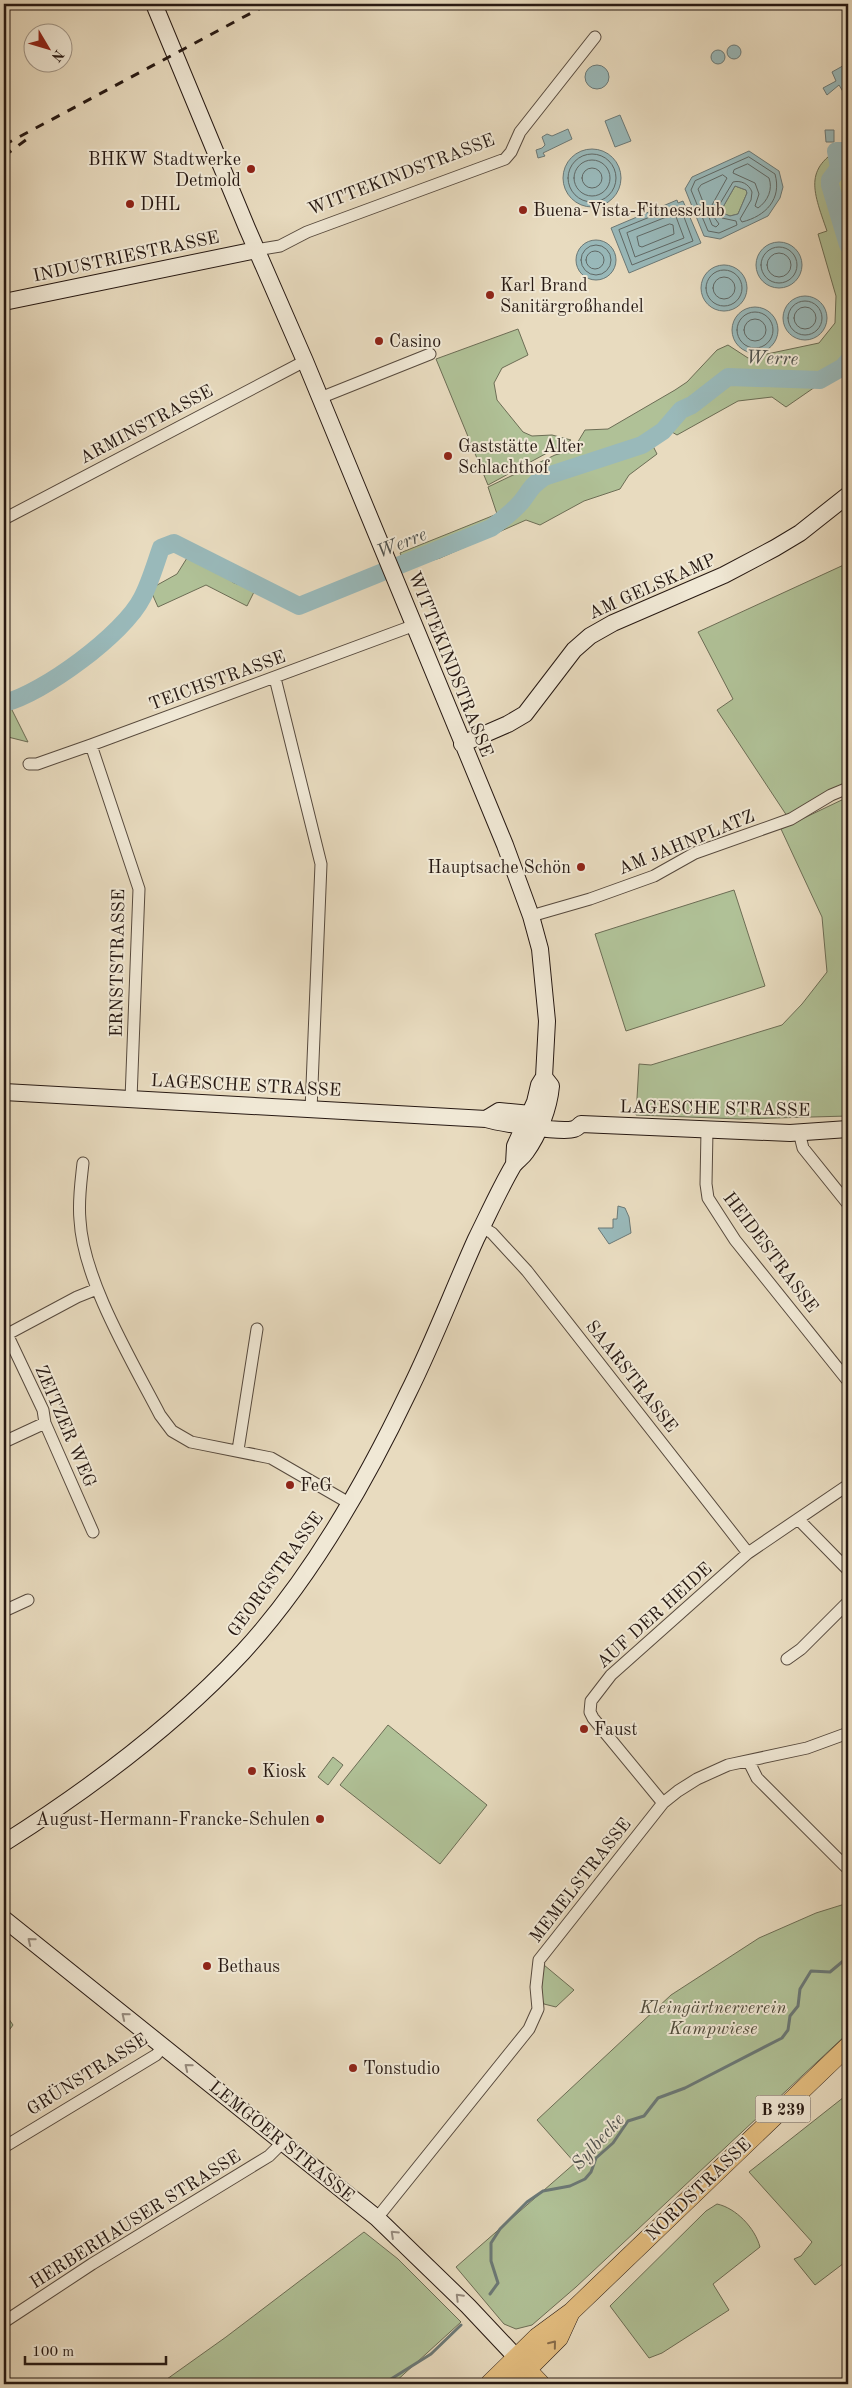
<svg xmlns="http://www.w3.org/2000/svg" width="852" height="2388" font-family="'Old Standard TT',serif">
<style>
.green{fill:#b0c197;stroke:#6c6d55}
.water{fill:#99b9ba;stroke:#6b7977;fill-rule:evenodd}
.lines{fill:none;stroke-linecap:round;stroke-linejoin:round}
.shore{stroke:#606966;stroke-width:1}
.stream{stroke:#6b7977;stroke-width:3}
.river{stroke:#99b9ba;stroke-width:18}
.street-casing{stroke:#574a3e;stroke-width:13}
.secondary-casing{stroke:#271913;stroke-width:18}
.primary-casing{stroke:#271913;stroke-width:19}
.street{stroke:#f0e8d5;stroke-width:11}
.secondary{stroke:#f0e8d5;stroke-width:16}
.primary{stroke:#e4be80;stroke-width:18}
.rail{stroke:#271913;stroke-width:3;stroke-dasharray:9 9;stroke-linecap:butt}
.oneway{stroke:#968b7e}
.oneway2{stroke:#866c4a}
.poi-dot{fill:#8f2418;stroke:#f0e8d5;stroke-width:2}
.labels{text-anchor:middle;stroke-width:4;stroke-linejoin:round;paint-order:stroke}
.shield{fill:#f0e8d5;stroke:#63574d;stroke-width:1}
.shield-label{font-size:16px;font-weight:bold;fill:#271913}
.poi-label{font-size:18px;fill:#271913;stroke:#f0e8d5;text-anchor:start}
.street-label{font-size:18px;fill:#271913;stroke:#f0e8d5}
.park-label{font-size:18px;font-style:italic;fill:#504b3b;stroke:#f0e8d5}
.water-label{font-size:19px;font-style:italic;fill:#4f514d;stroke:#f0e8d5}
</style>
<rect width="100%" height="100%" fill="#e8dbbf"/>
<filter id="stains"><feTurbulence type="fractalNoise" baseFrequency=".004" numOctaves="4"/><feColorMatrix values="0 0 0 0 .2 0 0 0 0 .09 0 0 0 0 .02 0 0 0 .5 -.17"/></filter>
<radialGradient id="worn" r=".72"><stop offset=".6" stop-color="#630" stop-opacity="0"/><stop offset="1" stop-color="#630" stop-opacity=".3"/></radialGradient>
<path class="green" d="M848 144V193L845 197 848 212V357L823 374 815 387 786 407 772 397 738 401 677 435 672 432 652 444 657 454 629 475 620 489 584 501 540 525 526 520 440 558 407 568 400 553 497 514 488 487 555 455 573 450 585 430 608 429 675 390 687 382 717 350 728 345 748 358 819 343 835 323 836 296 818 234 827 231C812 188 803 167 848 144Z
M735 186 746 190 747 193 738 214 730 216 725 214 723 207Z
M518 329 528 355 502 368 494 383 497 400 523 432 532 436 552 435 571 440 488 485 436 359Z
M187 558 214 569 234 583 255 590 247 606 206 585 158 607 150 589 177 574Z
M848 563V784L787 816 717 710 733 699 698 632Z
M10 706 28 742 4 736V707Z
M848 797V1116L740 1119 636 1115 639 1064 651 1065 782 1025 802 1004 827 972 822 917 781 829Z
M734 890 765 986 626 1031 595 934Z
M388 1725 487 1805 440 1864 340 1785Z
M333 1757 343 1765 328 1785 318 1777Z
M848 1903V2033L576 2287 532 2325 516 2329 504 2324 456 2267 575 2163 537 2120 671 1995 759 1938 816 1913Z
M544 1965 574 1990 556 2007 544 2004 540 1994Z
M4 2012 13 2025 4 2037Z
M844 2097 848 2102V2260L815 2285 794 2259 801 2256 812 2242 749 2172Z
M717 2204C736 2208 755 2228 760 2247L713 2284 729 2310 662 2353 649 2358 610 2306 706 2211Z
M364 2232 398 2259 461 2322 393 2384H160L226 2337Z"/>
<path class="water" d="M727 52a7 7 0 1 1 14 0a7 7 0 1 1-14 0Z
M711 57a7 7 0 1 1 14 0a7 7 0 1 1-14 0Z
M848 63V100L839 85 827 95 823 88 836 81 832 72Z
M585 77a12 12 0 1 1 24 0a12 12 0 1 1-24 0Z
M620 115 631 141 615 147 605 121Z
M568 129 572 139 543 153 545 156 538 158 536 150 542 148 545 145 542 137 547 134 552 136Z
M825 130H834V142H826Z
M563 178a29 29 0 1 1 58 0a29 29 0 1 1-58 0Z
M749 151 779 171 783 187 780 198 768 216 720 239 704 236 685 189 692 177ZM735 186 746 190 747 193 738 214 730 216 725 214 723 207Z
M677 200 678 203 683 201 701 243 629 273 611 228Z
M576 260a20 20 0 1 1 40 0a20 20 0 1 1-40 0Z
M756 265a23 23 0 1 1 46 0a23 23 0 1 1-46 0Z
M701 288a23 23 0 1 1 46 0a23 23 0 1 1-46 0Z
M783 318a22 22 0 1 1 44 0a22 22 0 1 1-44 0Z
M732 330a23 23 0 1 1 46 0a23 23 0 1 1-46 0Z
M618 1206 625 1208 629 1217 631 1233 609 1244 598 1228H613V1219H617Z"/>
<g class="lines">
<path class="shore" d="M568 178a24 24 0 1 1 48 0a24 24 0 1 1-48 0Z
M749 157 775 174C782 199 766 216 742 222L740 219 751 200 752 192C749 184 741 180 733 182L718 207 722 218 736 221 737 225 719 233 708 231 691 190 695 181Z
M574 178a18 18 0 1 1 36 0a18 18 0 1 1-36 0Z
M748 164 769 178C773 189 768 201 758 208L755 206 759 194 755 183 733 173 734 170Z
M582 178a10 10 0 1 1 20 0a10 10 0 1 1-20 0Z
M723 175 727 178 712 205 714 217 719 224 716 227 712 225 698 189 701 185Z
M675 207 681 209 693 241 632 265 619 230Z
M675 214 684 238 635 257 627 233Z
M670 224 673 225 674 234 642 247 639 246 637 237Z
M581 260a15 15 0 1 1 30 0a15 15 0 1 1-30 0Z
M761 265a18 18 0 1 1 36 0a18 18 0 1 1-36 0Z
M586 260a9 9 0 1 1 18 0a9 9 0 1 1-18 0Z
M767 265a12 12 0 1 1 24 0a12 12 0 1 1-24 0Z
M706 288a18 18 0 1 1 36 0a18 18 0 1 1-36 0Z
M713 288a11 11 0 1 1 22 0a11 11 0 1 1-22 0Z
M788 318a17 17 0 1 1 34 0a17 17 0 1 1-34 0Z
M794 318a11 11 0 1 1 22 0a11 11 0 1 1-22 0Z
M737 330a18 18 0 1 1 36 0a18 18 0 1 1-36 0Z
M744 330a11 11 0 1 1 22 0a11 11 0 1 1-22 0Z"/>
<path class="stream" d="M490 2294 498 2283 491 2261V2243L500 2229 527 2202 543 2191 570 2186 585 2179 591 2172 596 2158 613 2143 628 2121 644 2116 658 2098 685 2088 782 2038 788 2030 790 2016 798 2006 800 1989 811 1971 830 1972 848 1957
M383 2384 431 2354 461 2325"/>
<path class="river" d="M848 151H836L839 168 830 180V185L848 245
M4 703C42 694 124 634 142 598 150 583 155 565 161 548L174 543 299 606 491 528C502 520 513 512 522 501 531 489 531 486 544 477L642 445 663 431 681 410 692 405 728 377 820 380 843 367 848 361"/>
<defs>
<path id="street" d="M256 250 280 246 307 232 505 159 511 152 520 132 595 37
M320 398 430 354
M4 519 305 361
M275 678 321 864 311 1110
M91 745 139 889 131 1099
M29 764H37L91 745 415 625
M531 916 590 899 654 876 695 853 791 819 831 795 848 788
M707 1130 706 1184 708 1198 735 1240 848 1381
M799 1132 803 1148 848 1204
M83 1163C81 1182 78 1201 80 1220 83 1280 132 1361 160 1415L172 1431 191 1442 271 1458 349 1503
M482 1227 492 1233 527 1271 748 1553
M7 1334 43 1410 45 1423 93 1532
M4 1336 77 1297 97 1289
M4 1442 45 1423
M238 1450 257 1329
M798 1519 848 1570
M4 1611 28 1600
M787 1659 801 1649 848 1602
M749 1762 757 1778 848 1869
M663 1803 593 1718 590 1712 591 1701 611 1675 748 1553 848 1485
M4 2147 156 2055 163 2047
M377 2218 529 2029 538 2009 536 1987 539 1960 663 1803 678 1791 697 1779 728 1765 807 1748 848 1733
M4 2322 92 2264 269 2156 283 2142"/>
<path id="secondary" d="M154 4 247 228 305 361 505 845 531 916 540 949 547 1021 544 1077 539 1085 535 1102 515 1146 514 1164
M4 302 256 250
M462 744 508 724 525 714 574 650 590 636 613 623 724 575 775 548 800 533 848 495
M4 1092 486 1119C499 1123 562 1133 574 1129 577 1128 579 1126 581 1124L790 1133 848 1129
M486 1119 499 1111 541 1115
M4 1843C91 1788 173 1727 243 1652 311 1578 365 1483 408 1393 433 1343 453 1290 476 1239 488 1215 499 1190 513 1166 516 1161 522 1158 526 1152 539 1134 549 1108 551 1086L544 1077
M4 1919 377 2218 468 2306 516 2357"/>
<path id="primary" d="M521 2363 541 2384
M489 2384 537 2337 571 2312 848 2046
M513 2384 559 2338 570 2314"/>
</defs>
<use href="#street" class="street-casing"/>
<use href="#secondary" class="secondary-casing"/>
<use href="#primary" class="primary-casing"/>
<use href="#street" class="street"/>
<use href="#secondary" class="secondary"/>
<use href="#primary" class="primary"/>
<path class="rail" d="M4 145 268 4
M4 156 30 137"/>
</g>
<defs><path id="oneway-chevron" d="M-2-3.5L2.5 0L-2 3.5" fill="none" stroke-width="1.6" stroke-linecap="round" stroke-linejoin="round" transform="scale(1.25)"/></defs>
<g class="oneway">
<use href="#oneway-chevron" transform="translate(31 1941) rotate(-141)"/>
<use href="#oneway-chevron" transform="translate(125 2016) rotate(-141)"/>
<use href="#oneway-chevron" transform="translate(188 2067) rotate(-141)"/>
<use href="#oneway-chevron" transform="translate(394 2234) rotate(-137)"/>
<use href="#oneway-chevron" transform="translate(459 2297) rotate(-135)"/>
</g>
<use class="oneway2" href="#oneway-chevron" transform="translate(553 2344) rotate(-51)"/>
<g class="poi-dot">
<circle cx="251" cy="169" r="5"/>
<circle cx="130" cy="204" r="5"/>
<circle cx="523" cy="210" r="5"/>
<circle cx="490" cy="295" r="5"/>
<circle cx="379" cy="341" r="5"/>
<circle cx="448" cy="456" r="5"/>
<circle cx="581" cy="867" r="5"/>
<circle cx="290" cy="1485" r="5"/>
<circle cx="584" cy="1729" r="5"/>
<circle cx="252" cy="1771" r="5"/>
<circle cx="320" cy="1819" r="5"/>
<circle cx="207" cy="1966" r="5"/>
<circle cx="353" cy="2068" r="5"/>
</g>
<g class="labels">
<rect class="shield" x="755.5" y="2095.5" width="55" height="27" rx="4"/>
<g class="shield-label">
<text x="783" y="2115">B 239</text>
</g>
<g class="poi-label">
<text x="241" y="165" text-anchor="end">BHKW Stadtwerke<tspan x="241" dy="21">Detmold</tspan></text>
<text x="140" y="210">DHL</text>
<text x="533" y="216">Buena-Vista-Fitnessclub</text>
<text x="500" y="291">Karl Brand<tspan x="500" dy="21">Sanitärgroßhandel</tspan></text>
<text x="389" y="347">Casino</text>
<text x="458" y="452">Gaststätte Alter<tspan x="458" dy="21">Schlachthof</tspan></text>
<text x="571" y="873" text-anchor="end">Hauptsache Schön</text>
<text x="300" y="1491">FeG</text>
<text x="594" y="1735">Faust</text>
<text x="262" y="1777">Kiosk</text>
<text x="310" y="1825" text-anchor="end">August-Hermann-Francke-Schulen</text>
<text x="217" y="1972">Bethaus</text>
<text x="363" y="2074">Tonstudio</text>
</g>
<g class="street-label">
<text transform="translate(401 174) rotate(-21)" y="6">WITTEKINDSTRASSE</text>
<text transform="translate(126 256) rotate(-12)" y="6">INDUSTRIESTRASSE</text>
<text transform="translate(146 424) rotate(-28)" y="6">ARMINSTRASSE</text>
<text transform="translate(652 586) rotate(-24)" y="6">AM GELSKAMP</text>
<text transform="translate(451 664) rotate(68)" y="6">WITTEKINDSTRASSE</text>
<text transform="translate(217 680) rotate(-20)" y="6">TEICHSTRASSE</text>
<text transform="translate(686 842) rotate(-22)" y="6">AM JAHNPLATZ</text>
<text transform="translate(117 963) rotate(-89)" y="6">ERNSTSTRASSE</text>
<text transform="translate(246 1085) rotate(3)" y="6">LAGESCHE STRASSE</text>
<text transform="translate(715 1108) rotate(1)" y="6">LAGESCHE STRASSE</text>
<text transform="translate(771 1252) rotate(53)" y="6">HEIDESTRASSE</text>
<text transform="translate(632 1376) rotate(52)" y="6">SAARSTRASSE</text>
<text transform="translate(66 1426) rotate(67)" y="6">ZEITZER WEG</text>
<text transform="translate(275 1574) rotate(-54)" y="6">GEORGSTRASSE</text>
<text transform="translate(654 1615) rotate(-42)" y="6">AUF DER HEIDE</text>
<text transform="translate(580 1880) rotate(-52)" y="6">MEMELSTRASSE</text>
<text transform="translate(87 2074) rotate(-32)" y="6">GRÜNSTRASSE</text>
<text transform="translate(282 2141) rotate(39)" y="6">LEMGOER STRASSE</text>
<text transform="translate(698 2189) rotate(-44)" y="6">NORDSTRASSE</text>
<text transform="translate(135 2219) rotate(-32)" y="6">HERBERHAUSER STRASSE</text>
</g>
<g class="park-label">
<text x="713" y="2013">Kleingärtnerverein<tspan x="713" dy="21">Kampwiese</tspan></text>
</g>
<g class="water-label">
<text transform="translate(772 357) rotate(2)" y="7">Werre</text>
<text transform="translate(401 542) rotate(-22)" y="7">Werre</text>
<text transform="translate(597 2141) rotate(-48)" y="7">Sylbecke</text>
</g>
</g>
<rect width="852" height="2388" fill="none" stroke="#e8dbbf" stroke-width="20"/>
<rect x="5" y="5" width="842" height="2378" fill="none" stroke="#271913" stroke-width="2.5"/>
<rect x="10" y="10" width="832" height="2368" fill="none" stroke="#271913"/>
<g transform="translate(48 48) rotate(128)"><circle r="24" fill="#f0e8d5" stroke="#a09587"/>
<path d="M0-4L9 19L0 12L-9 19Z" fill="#8f2418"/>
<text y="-8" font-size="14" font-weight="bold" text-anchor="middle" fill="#271913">N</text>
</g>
<path d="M25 2356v8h141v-8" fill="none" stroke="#271913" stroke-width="2.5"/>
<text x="32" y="2356" font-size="15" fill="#271913" stroke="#f0e8d5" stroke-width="4" paint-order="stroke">100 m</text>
<rect width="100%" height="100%" filter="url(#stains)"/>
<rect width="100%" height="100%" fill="url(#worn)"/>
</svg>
